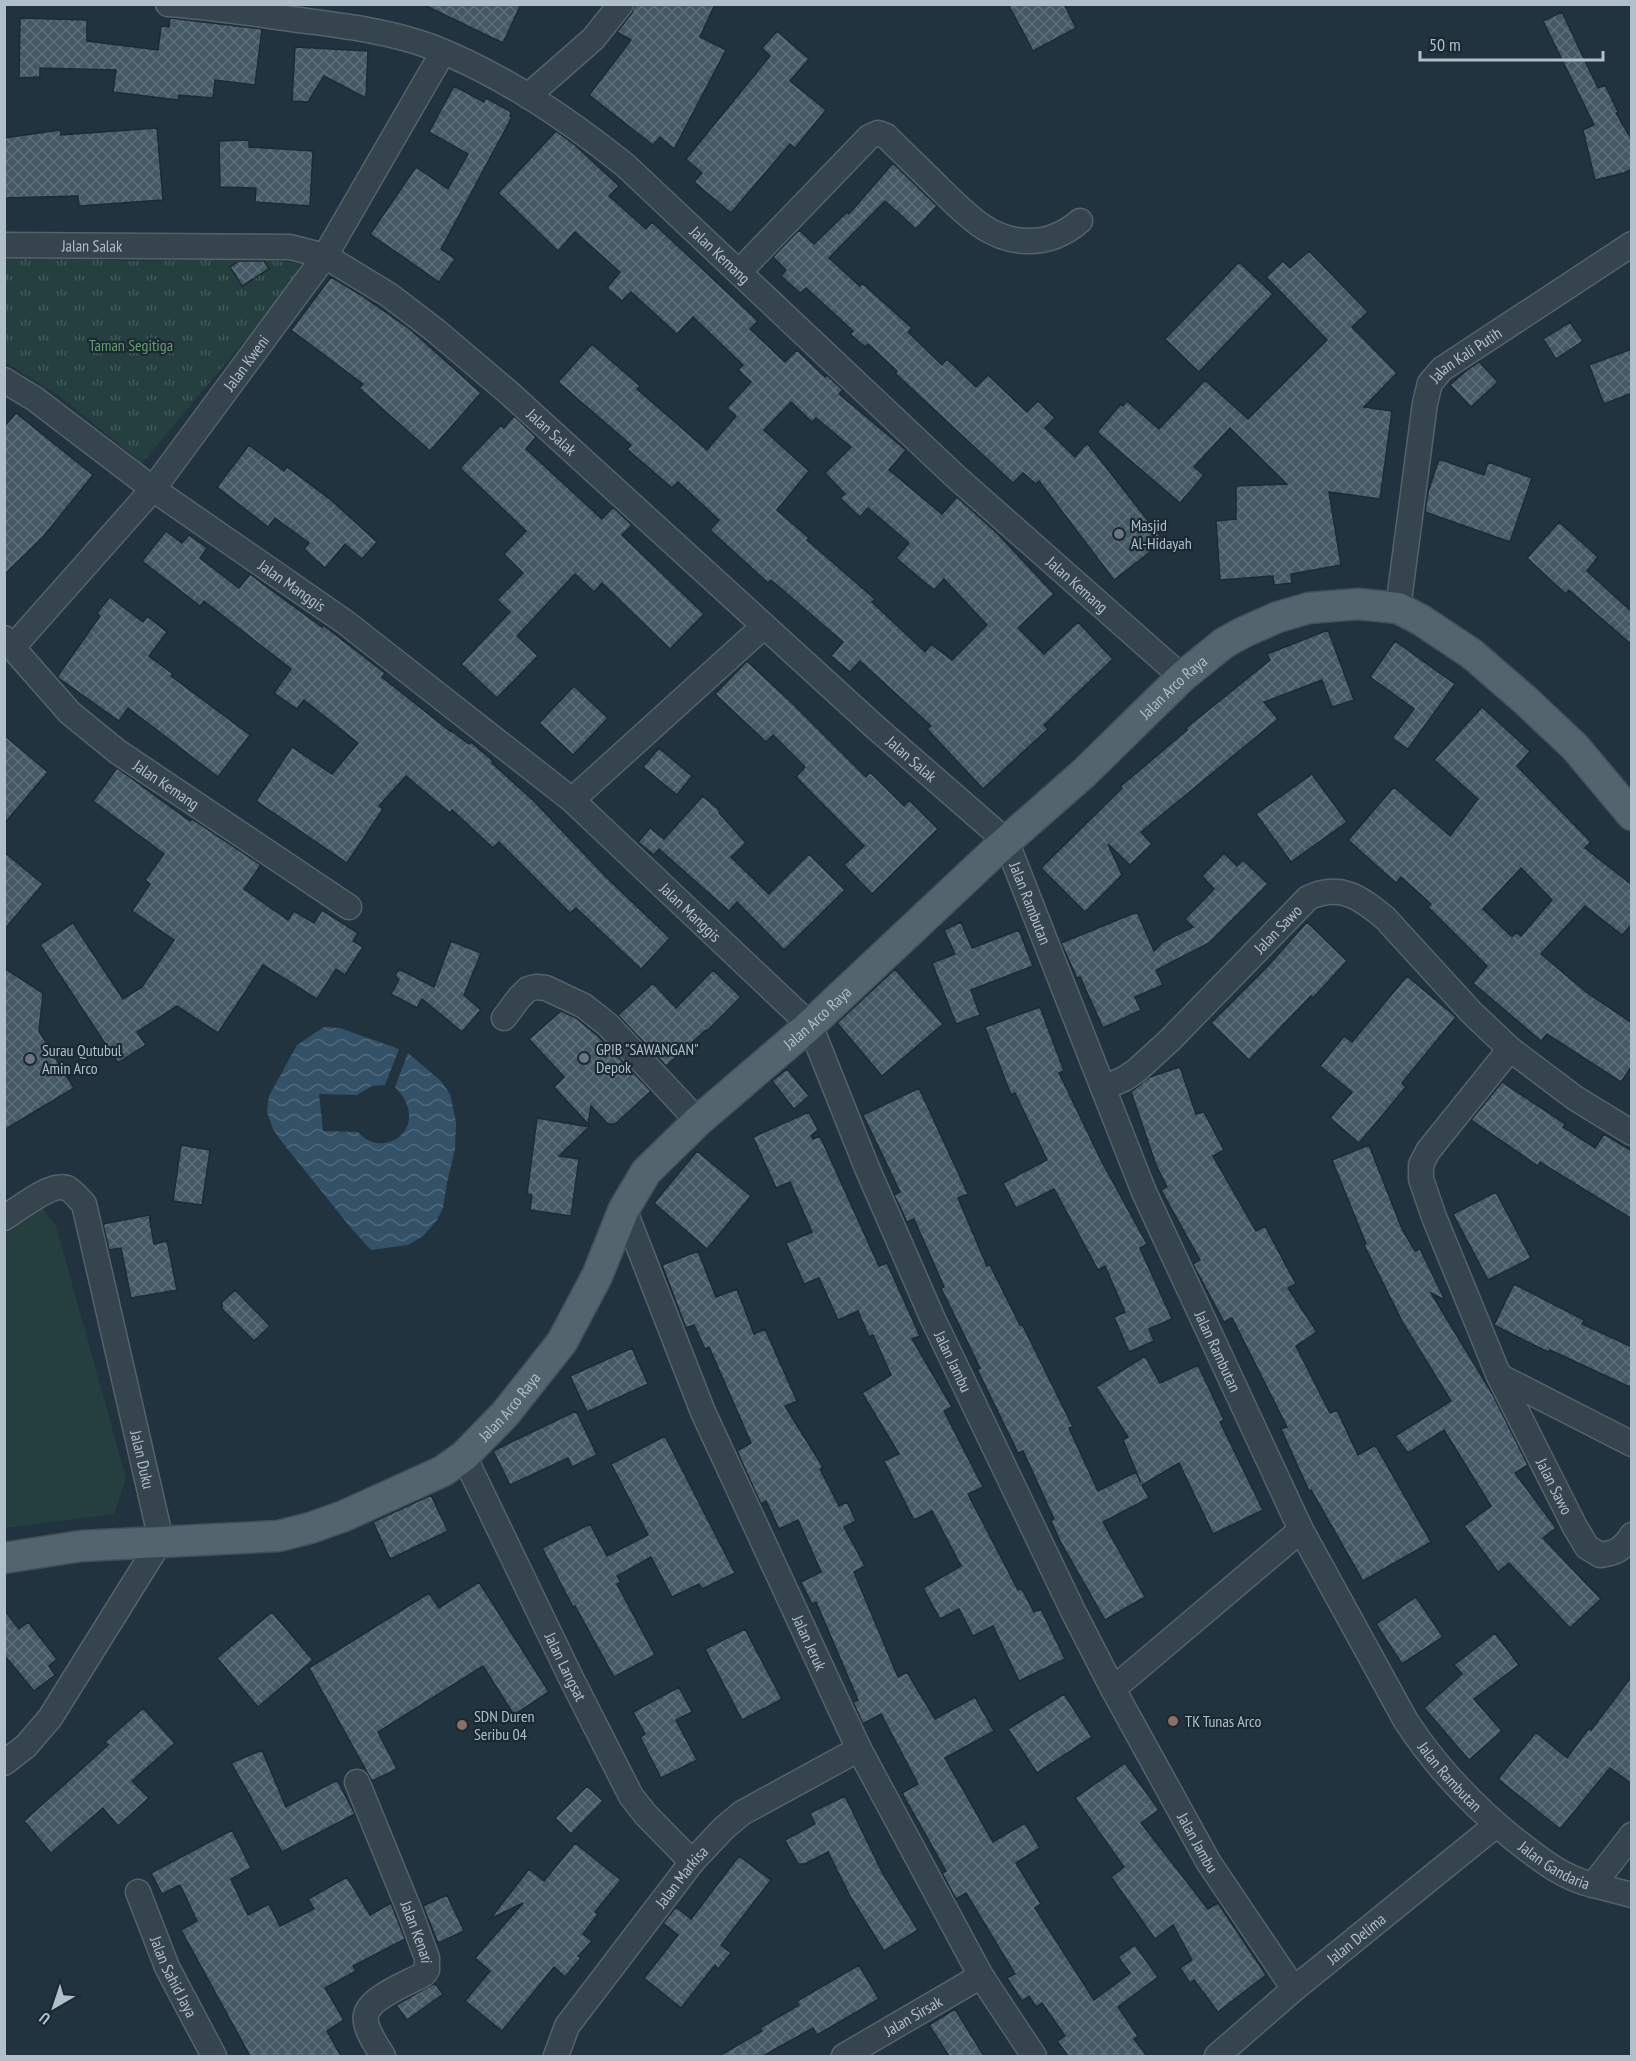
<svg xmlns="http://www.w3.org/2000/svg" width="1636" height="2061" font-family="'PT Sans Narrow',sans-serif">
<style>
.grass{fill:#243f3e}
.park{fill:url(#park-tufts)}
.water{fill:url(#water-waves)}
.building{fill:url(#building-cross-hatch);stroke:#1d2b35;stroke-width:1.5;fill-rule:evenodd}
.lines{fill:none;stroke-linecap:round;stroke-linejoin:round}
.minor-casing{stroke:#54626c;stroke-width:27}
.major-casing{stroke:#42505a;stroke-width:33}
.minor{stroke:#36444e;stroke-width:24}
.major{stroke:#53646f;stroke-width:30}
.worship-dot{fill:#6b7280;stroke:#1b2933;stroke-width:2}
.education-dot{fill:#8d6e63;stroke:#1b2933;stroke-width:2}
.labels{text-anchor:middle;stroke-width:4.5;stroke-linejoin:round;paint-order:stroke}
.street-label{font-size:16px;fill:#b1bfca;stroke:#1b2933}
.park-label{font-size:16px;fill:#669d69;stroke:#1b2933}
.poi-label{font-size:16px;fill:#b1bfca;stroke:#1b2933;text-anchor:start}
</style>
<defs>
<pattern id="park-tufts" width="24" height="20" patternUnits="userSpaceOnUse" patternTransform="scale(1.5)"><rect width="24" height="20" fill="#243f3e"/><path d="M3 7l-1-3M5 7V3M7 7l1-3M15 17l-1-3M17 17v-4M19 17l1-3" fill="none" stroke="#415959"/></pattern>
<pattern id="water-waves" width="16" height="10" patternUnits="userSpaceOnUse" patternTransform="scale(1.5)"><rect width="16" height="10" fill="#345267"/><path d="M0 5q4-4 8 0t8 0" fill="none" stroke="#4f697b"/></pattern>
<pattern id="building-cross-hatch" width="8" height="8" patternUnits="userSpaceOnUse" patternTransform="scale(1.5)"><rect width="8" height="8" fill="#455965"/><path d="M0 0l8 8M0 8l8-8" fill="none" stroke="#5d6f7a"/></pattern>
</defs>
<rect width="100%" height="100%" fill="#21333f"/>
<path class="grass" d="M4 1206H40L56 1226 126 1478 114 1514 5 1528Z"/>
<path class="park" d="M4 254 132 261 254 258 300 264 293 283 142 463 57 394 5 362Z"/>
<path class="water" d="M324 1027 340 1028 399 1049 385 1085 372 1086 357 1095 319 1094 323 1131 358 1132C383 1162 434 1127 395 1087L408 1053 441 1081 450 1094 456 1122 455 1149 447 1183 443 1208 437 1220 423 1236 408 1245 371 1250 351 1228 282 1142 273 1129 267 1112 269 1096 297 1045Z"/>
<path class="building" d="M422 4H521L503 43Z
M635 4H715L700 37 726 50 674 149 660 137 653 145 589 95 631 40 617 32 632 13Z
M1008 4H1064L1076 28 1033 51Z
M1562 12 1598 88 1605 85 1618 112 1616 113 1632 140V169L1624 173 1595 180 1583 130 1594 125 1543 21Z
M20 18 87 20V41L158 50 161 26 169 27 170 18 262 29 255 85 215 80 213 98 179 95 178 100 113 92 116 70 40 68V77L19 78Z
M777 31 809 59 790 81 826 110 795 148 790 144 731 213 694 182 702 173 686 159 770 56 762 48Z
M295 47 368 51 366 98 324 76 308 102 292 101Z
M454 86 484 102 486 98 511 112 510 116 512 117 441 249 455 259 439 282 370 234 416 167 448 189 468 154 429 132Z
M157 128 163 200 79 206 78 196 4 198V138L60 130 61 135Z
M556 131 575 145 619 186 609 196 646 229 652 222 758 321 750 329 785 362 797 350 825 377 827 375 843 390 839 394 906 450 889 470 942 514 957 497 997 533 1054 594 1018 628 1044 654 1078 622 1113 659 1044 725 1048 729 983 789 927 729 931 726 860 661 850 672 831 656 843 642 771 580 768 583 710 530 719 520 678 482 672 488 627 449 631 445 558 382 592 344 640 386 637 389 707 450 736 416 727 408 751 382 738 370 743 365 693 317 677 334 631 292 622 301 607 288 620 272 575 232 558 251 498 193ZM791 402 812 422 816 418 851 447 825 473 845 494 840 498 860 517 868 508 909 543 896 558 934 590 944 579 987 625 952 660 931 644 925 652 872 602 875 599 807 540 809 538 777 510 809 471 764 430Z
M249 140V147L313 151 310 206 255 202 256 188 220 187 219 141Z
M893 163 937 206 916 229 885 201 829 258 860 286 862 283 912 328 908 332 942 365 947 359 976 387 988 375 1027 412 1038 401 1055 418 1045 428 1075 457 1087 443 1164 541 1114 580 1039 481 1036 484 1023 473 1013 483 895 373 897 371 868 344 865 347 850 334 853 331 806 288 800 293 781 276 786 270 773 257 799 230 814 244 847 212 849 214Z
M1309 251 1368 312 1352 327 1397 373 1364 407 1392 411 1380 499 1329 492 1341 565 1291 574 1292 583 1274 585 1273 576 1220 580 1216 521 1236 519V486L1287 484 1230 428 1194 467 1204 475 1180 503 1097 432 1121 404 1123 406 1127 401 1159 429 1205 380 1248 419 1327 340 1266 277 1283 261 1290 268Z
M239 261H264L269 269 242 286 230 267Z
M1239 262 1273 294 1199 372 1165 339Z
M331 277 361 295 411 330 481 393 430 451 359 388 363 384 291 330Z
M1570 322 1583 341 1556 359 1543 339Z
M1632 349V393L1604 404 1589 365Z
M1479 362 1498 382 1471 407 1450 385 1467 370Z
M16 413 93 475 43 537 4 575V427Z
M514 416 536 437 526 449 602 519 613 507 632 525 622 535 704 614 670 649 602 583 594 592 575 574 517 636 538 656 497 698 461 664 510 612 497 600 523 573 504 554 526 531 460 468 501 425 504 428Z
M249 445 284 471 287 467 331 500 377 542 362 559 345 544 325 568 304 549 309 543 275 518 268 527 217 487Z
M1439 459 1484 475 1488 462 1532 478 1510 542 1425 512 1428 492Z
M1559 522 1598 557 1587 571 1632 612V645L1569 590 1566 594 1527 558Z
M166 531 182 543 189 535 207 548 200 558 239 588 250 574 322 627 323 625 385 673 382 677 450 731V730L469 744 471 742 493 761 492 763 535 802 606 877 670 938 641 969 576 908 570 913 499 842 493 848 452 810 450 813 406 776 379 806 383 809 347 863 256 801 292 747 332 774 358 743 304 700 297 709 274 693 291 669 204 601 200 606 142 561Z
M110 597 143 622 147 616 167 632 149 656 173 674 171 676 250 735 218 777 128 708 119 721 57 677 100 616 97 613Z
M1328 630 1354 700 1332 707 1322 680 1264 702 1278 719 1141 832 1152 844 1130 865 1108 844 1122 875 1085 912 1041 868 1122 788 1121 786 1187 730 1186 728 1270 660 1267 654Z
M1395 641 1455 684 1408 749 1392 738 1414 709 1370 677Z
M747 661 793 704 866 777 870 772 904 806 909 800 938 829 872 894 844 865 864 846 796 777 805 767 773 735 766 742 715 694Z
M574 686 608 718 573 755 539 723Z
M1482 707 1530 751 1517 766 1591 842 1585 848 1632 885V924L1622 935 1585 906 1541 954 1586 992 1632 1023V1066L1621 1082 1547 1034 1541 1041 1473 983 1487 966 1428 907 1431 904 1401 877 1396 883 1348 840 1394 787 1450 836 1478 799 1434 760ZM1521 868 1552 900 1521 936 1516 932 1512 937 1483 909Z
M4 735 48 772 4 824Z
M659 748 692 776 677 795 643 767Z
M117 768 190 821 192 819 261 865 244 889 288 920 294 911 314 923 322 910 358 933 353 941 363 947 345 975 336 969 317 999 263 965 218 1033 177 1006 137 1032 146 1045 118 1063 40 945 73 923 123 999 142 987 174 940 132 911 150 884 145 880 164 854 93 801Z
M1312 774 1347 822 1291 862 1256 814Z
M703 796 720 811 719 813 746 843 731 857 769 894 809 854 845 890 784 950 737 902 729 911 659 849 654 855 638 842 650 828 664 839Z
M4 852 43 884 4 930Z
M1224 853 1237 866 1243 860 1268 884 1209 943 1156 970 1163 985 1135 997 1141 1010 1103 1028 1080 977 1077 978 1061 943 1137 912 1154 951 1163 942 1193 927 1185 919 1214 889 1202 876Z
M961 922 972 948 1019 930 1033 966 971 990 980 1015 956 1024 932 963 955 954 944 930Z
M1307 922 1347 961 1313 998 1311 996 1249 1060 1211 1023 1267 967Z
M451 941 481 953 464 995 481 1010 462 1032 422 999 417 1008 391 994 399 980 395 976 399 969 434 987Z
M4 968 43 993 39 1031 74 1088 4 1130Z
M895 969 943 1024 882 1076 837 1023Z
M713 970 741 997 707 1031 706 1030 666 1066 618 1015 653 983 676 1008Z
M1407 976 1456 1017 1402 1083 1406 1087 1359 1143 1330 1118 1352 1092 1320 1066 1344 1036 1352 1042Z
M1040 1007 1064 1071 1059 1073 1102 1162 1147 1244 1140 1248 1172 1319 1149 1329 1154 1341 1129 1352 1114 1317 1125 1312 1105 1266 1098 1270 1054 1189 1016 1208 1003 1183 1047 1160 1015 1093 1011 1095 985 1027Z
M561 1011 576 1018 598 1036 651 1091 615 1124H608L591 1106 588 1124 554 1087 564 1077 529 1039Z
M1180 1067 1196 1114 1204 1112 1224 1150 1213 1156 1256 1231 1265 1226 1296 1284 1288 1288 1317 1332 1296 1346 1330 1413 1337 1410 1358 1455 1374 1446 1377 1448 1431 1542 1363 1581 1311 1490 1309 1491 1281 1429 1287 1427 1232 1318 1224 1322 1196 1270 1193 1264 1200 1260 1161 1190 1167 1187 1156 1165 1131 1092 1150 1077Z
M787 1069 809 1096 794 1109 772 1081Z
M1502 1082 1565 1124 1563 1127 1595 1148 1604 1134 1632 1151V1219L1540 1162 1538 1166 1471 1120Z
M919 1088 968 1194 958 1198 987 1266 990 1265 1020 1325 1022 1324 1073 1427 1069 1428 1098 1491 1136 1472 1141 1483 1123 1440 1128 1437 1096 1387 1145 1356 1160 1383 1198 1365 1224 1420 1220 1422 1263 1510 1213 1534 1179 1463 1142 1485 1149 1498 1103 1522 1145 1597 1105 1620 1060 1541 1051 1521 1054 1519 1023 1451 1018 1453 977 1369 980 1368 941 1288 944 1287 914 1219 907 1222 898 1203 894 1195 900 1192 863 1115Z
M809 1112 818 1130 811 1136 813 1139 820 1136 879 1266 887 1263 920 1336 912 1339 952 1407 944 1411 983 1487 968 1494 1018 1590 1022 1589 1034 1612 1041 1609 1065 1659 1019 1681 993 1626 973 1636 959 1609 940 1619 923 1588 961 1566 932 1511 914 1520 884 1461 899 1454 862 1393 891 1375 873 1335 869 1337 858 1311 838 1320 819 1278 804 1284 786 1243 812 1232 790 1182 776 1188 753 1137Z
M537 1118 589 1127 559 1156 579 1159 571 1216 530 1210 532 1195 527 1194Z
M181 1145 210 1150 202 1205 173 1201Z
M1369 1145 1402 1229 1415 1251 1420 1249 1445 1300 1431 1293 1493 1395 1528 1465 1515 1473 1556 1528 1543 1538 1601 1599 1570 1628 1509 1563 1498 1572 1464 1526 1491 1506 1444 1430 1408 1453 1395 1436 1451 1401 1403 1323 1364 1245 1366 1244 1332 1160Z
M697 1151 751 1196 707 1249 654 1203Z
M1496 1192 1531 1258 1488 1280 1453 1214Z
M149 1215 154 1244 167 1241 177 1290 131 1298 121 1248 109 1250 103 1224Z
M698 1251 716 1297 737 1289 754 1334 765 1329 797 1401 785 1406 823 1467 820 1469 839 1506 847 1502 856 1521 844 1527 865 1566 854 1572 898 1677 907 1672 935 1719 975 1697 994 1731 945 1758 993 1842 1025 1823 1040 1848 1016 1863 1041 1904 1035 1908 1094 2000 1130 1973 1118 1957 1135 1945 1158 1977 1118 2007 1138 2036 1134 2039 1147 2056H1068L1057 2041 1065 2036 1042 2003 1036 2007 1029 1996 1022 2001 1007 1978 1015 1974 966 1893 956 1899 942 1873 946 1871 902 1793 918 1784 881 1714 863 1724 853 1702 858 1700 816 1602 812 1604 801 1582 821 1572 798 1520 779 1529 766 1501 761 1504 760 1502 737 1451 751 1443 709 1347 705 1349 694 1325 686 1328 662 1265Z
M1514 1284 1584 1320 1582 1324 1632 1347V1388L1550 1350 1548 1352 1494 1325Z
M235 1290 270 1326 254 1341 222 1309V1302Z
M632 1348 648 1384 587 1412 570 1376Z
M576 1411 597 1455 572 1467 568 1458 510 1485 493 1451Z
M665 1436 735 1573 702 1589 699 1584 672 1597 651 1557 617 1576 621 1582 617 1584 655 1655 614 1677 575 1606 573 1607 542 1548 590 1524 607 1556 648 1535 611 1464Z
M431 1495 448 1531 390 1559 373 1522Z
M479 1582 549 1692 514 1715 483 1666 378 1732 397 1769 372 1781 309 1668 429 1593 439 1608Z
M1416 1597 1443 1637 1402 1664 1376 1624Z
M4 1610 19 1629 28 1622 57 1659 49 1666 55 1675 34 1691 4 1655Z
M272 1612 313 1660 258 1707 217 1658Z
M745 1629 782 1699 742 1720 705 1649Z
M1495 1633 1519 1665 1474 1699 1502 1731 1469 1760 1424 1708 1462 1674 1454 1665Z
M1632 1676V1784L1610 1768 1560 1829 1498 1779 1536 1732 1567 1758 1589 1728 1591 1730Z
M679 1687 692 1712 676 1720 697 1760 661 1778 640 1737 645 1734 633 1712Z
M1064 1694 1092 1737 1037 1773 1008 1729Z
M143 1708 175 1743 132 1781 149 1798 118 1826 103 1808 51 1853 24 1821 108 1745 105 1742Z
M262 1750 286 1807 337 1780 355 1814 282 1852 231 1763Z
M1125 1763 1159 1810 1141 1823 1208 1909 1218 1903 1266 1975 1218 2012 1194 1980 1190 1983 1180 1968 1192 1960 1173 1925 1155 1939 1111 1877 1124 1867 1075 1798Z
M587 1786 603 1801 571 1834 555 1818Z
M845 1796 883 1874 918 1930 884 1951 851 1898 828 1852 805 1864H798L785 1840 815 1824 810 1813Z
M232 1830 251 1868 231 1879 248 1915 269 1904 280 1926 314 1909 308 1899 347 1877 370 1915 391 1903 405 1939 353 1966 356 1971 325 1988 344 2020 327 2031 341 2056H250L181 1930 197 1921 180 1885 162 1894 151 1873Z
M575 1843 621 1880 595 1912 598 1914 583 1934 592 1941 578 1956 581 1958 565 1977 554 1967 502 2031 465 2001 490 1971 475 1958 523 1903 490 1919 529 1869 544 1881Z
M739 1856 771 1880 721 1945 731 1953 718 1969 715 1965 681 2008 644 1978 678 1935 663 1923 676 1907 691 1919Z
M447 1895 464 1931 438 1943 423 1906Z
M859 1965 879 1999 817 2035 813 2028 763 2056H719L762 2031 760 2028 799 2005 797 2001Z
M435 1983 443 1994 407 2020 396 2005Z
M955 2009 984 2056H949L929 2025Z"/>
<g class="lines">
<defs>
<g id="minor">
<path id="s1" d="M168 4C212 7 255 14 299 20 344 26 389 31 432 47 503 75 566 118 625 165L956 477 1182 677"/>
<path d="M528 96 593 39 621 4"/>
<path id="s2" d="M4 245 290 247 325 256 389 295 436 331 508 392 874 726 1006 841 1144 1192 1301 1530 1406 1721C1436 1767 1472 1805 1514 1839 1540 1859 1561 1877 1593 1885L1632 1835"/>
<path d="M739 272 869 137 878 133 886 136C903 153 921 170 938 187 965 213 990 242 1030 241 1049 241 1066 233 1080 221"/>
<path id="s3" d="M4 380 35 399 153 489 345 622 572 800 810 1025 867 1168 932 1317 1073 1611 1113 1689 1209 1863 1294 1989"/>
<path id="s4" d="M1398 608 1425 403 1430 383 1442 369 1632 244"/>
<path id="s5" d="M4 638 70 713 118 752 349 907"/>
<path id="s6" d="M13 647 153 489 325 256 443 52"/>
<path d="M572 800 764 626"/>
<path d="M504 1018 519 998 528 989 536 987 546 988 584 1006 608 1025 698 1121"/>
<path id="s7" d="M1510 1049 1428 1151 1421 1165V1179L1434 1217 1499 1376 1575 1527 1587 1547 1600 1555C1616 1553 1623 1549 1632 1535"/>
<path id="s8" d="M1103 1088 1124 1079 1136 1071 1170 1040 1308 898C1340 883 1360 897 1385 918L1472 1013 1510 1049 1575 1098 1632 1133"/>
<path id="s9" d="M624 1209 703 1412 859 1749 981 1976 1034 2056"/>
<path id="s10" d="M4 1218C19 1209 51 1182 67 1188 73 1191 79 1199 84 1204L161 1540 50 1718 26 1746 4 1763"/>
<path d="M1499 1376 1632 1444"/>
<path id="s11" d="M464 1456 571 1678 631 1796 646 1815 692 1862"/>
<path d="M1113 1689 1301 1530"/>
<path id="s12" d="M357 1782 410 1912 427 1958V1970L424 1974C408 1984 361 1999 366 2022 368 2034 377 2046 383 2056"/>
<path d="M1593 1885 1632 1895"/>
<path id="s13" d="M138 1892 167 1967 214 2056"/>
<path id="s14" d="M556 2056 567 2026 692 1862 724 1828 742 1813 859 1749"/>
<path id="s15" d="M844 2056 981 1976"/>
<path id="s16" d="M1217 2056 1294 1989 1496 1825"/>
</g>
<g id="major">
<path id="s17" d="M4 1558 81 1546 279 1536 310 1528 344 1516 443 1471 464 1456 505 1414 562 1342 597 1276 624 1209 646 1172 698 1121 810 1025 992 854 1084 773 1182 677 1224 643 1244 632 1278 617 1309 608 1358 604 1398 608 1421 620 1472 654 1525 700 1575 747 1632 815"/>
</g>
</defs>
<use href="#minor" class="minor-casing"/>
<use href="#major" class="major-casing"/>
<use href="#minor" class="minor"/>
<use href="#major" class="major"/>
</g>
<g class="worship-dot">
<circle cx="1119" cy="534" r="6"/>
<circle cx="584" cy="1058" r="6"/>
<circle cx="30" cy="1059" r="6"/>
</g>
<g class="education-dot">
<circle cx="1173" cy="1721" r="6"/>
<circle cx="462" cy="1725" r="6"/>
</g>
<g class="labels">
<g class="street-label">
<text dy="6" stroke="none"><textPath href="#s2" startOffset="88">Jalan Salak</textPath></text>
<text dy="6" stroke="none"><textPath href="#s1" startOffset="626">Jalan Kemang</textPath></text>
<text dy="6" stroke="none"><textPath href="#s4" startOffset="273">Jalan Kali Putih</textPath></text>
<text dy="6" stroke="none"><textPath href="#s6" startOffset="368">Jalan Kweni</textPath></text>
<text dy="6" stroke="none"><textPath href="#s2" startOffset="610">Jalan Salak</textPath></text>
<text dy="6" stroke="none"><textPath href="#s1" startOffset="1112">Jalan Kemang</textPath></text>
<text dy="6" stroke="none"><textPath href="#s3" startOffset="354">Jalan Manggis</textPath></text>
<text dy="6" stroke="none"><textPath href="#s17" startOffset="1536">Jalan Arco Raya</textPath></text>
<text dy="6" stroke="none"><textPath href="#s2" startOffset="1096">Jalan Salak</textPath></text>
<text dy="6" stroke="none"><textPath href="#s5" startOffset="220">Jalan Kemang</textPath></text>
<text dy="6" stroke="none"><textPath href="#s2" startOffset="1288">Jalan Rambutan</textPath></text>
<text dy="6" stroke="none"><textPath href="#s3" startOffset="870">Jalan Manggis</textPath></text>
<text dy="6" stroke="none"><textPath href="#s8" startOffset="238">Jalan Sawo</textPath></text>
<text dy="6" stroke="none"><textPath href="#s17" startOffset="1050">Jalan Arco Raya</textPath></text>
<text dy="6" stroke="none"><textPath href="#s2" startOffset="1774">Jalan Rambutan</textPath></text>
<text dy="6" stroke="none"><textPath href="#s3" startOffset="1400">Jalan Jambu</textPath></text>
<text dy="6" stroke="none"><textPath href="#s17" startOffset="546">Jalan Arco Raya</textPath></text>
<text dy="6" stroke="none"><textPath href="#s10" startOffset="357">Jalan Duku</textPath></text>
<text dy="6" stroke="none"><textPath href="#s7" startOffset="496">Jalan Sawo</textPath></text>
<text dy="6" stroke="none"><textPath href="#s9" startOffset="472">Jalan Jeruk</textPath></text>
<text dy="6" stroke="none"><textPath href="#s11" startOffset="234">Jalan Langsat</textPath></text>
<text dy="6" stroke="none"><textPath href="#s2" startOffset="2260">Jalan Rambutan</textPath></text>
<text dy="6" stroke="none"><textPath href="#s3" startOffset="1940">Jalan Jambu</textPath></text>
<text dy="6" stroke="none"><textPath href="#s2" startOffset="2398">Jalan Gandaria</textPath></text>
<text dy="6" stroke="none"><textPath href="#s14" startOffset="220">Jalan Markisa</textPath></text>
<text dy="6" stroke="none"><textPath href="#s12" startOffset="162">Jalan Kenari</textPath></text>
<text dy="6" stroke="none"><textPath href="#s16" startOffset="182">Jalan Delima</textPath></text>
<text dy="6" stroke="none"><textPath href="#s13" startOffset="92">Jalan Sahid Jaya</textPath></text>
<text dy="6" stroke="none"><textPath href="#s15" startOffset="80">Jalan Sirsak</textPath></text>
</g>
<g class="park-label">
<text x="131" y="351">Taman Segitiga</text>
</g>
<g class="poi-label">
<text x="1131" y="531">Masjid<tspan x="1131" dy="18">Al-Hidayah</tspan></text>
<text x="596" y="1055">GPIB "SAWANGAN"<tspan x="596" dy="18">Depok</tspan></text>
<text x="42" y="1056">Surau Qutubul<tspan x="42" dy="18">Amin Arco</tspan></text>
<text x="474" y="1722">SDN Duren<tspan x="474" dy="18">Seribu 04</tspan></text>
<text x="1185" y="1727">TK Tunas Arco</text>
</g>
</g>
<rect width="1636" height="2061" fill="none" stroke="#b1bfca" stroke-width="12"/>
<g transform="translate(54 2007) rotate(219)" stroke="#1b2933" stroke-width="4.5" paint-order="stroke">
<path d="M0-4.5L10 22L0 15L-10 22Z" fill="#b1bfca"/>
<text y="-9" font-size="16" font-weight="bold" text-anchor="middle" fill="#b1bfca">U</text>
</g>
<path d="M1420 51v9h183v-9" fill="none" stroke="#b1bfca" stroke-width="3"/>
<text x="1429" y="51" font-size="18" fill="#b1bfca" stroke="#1b2933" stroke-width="4.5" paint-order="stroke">50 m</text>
</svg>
